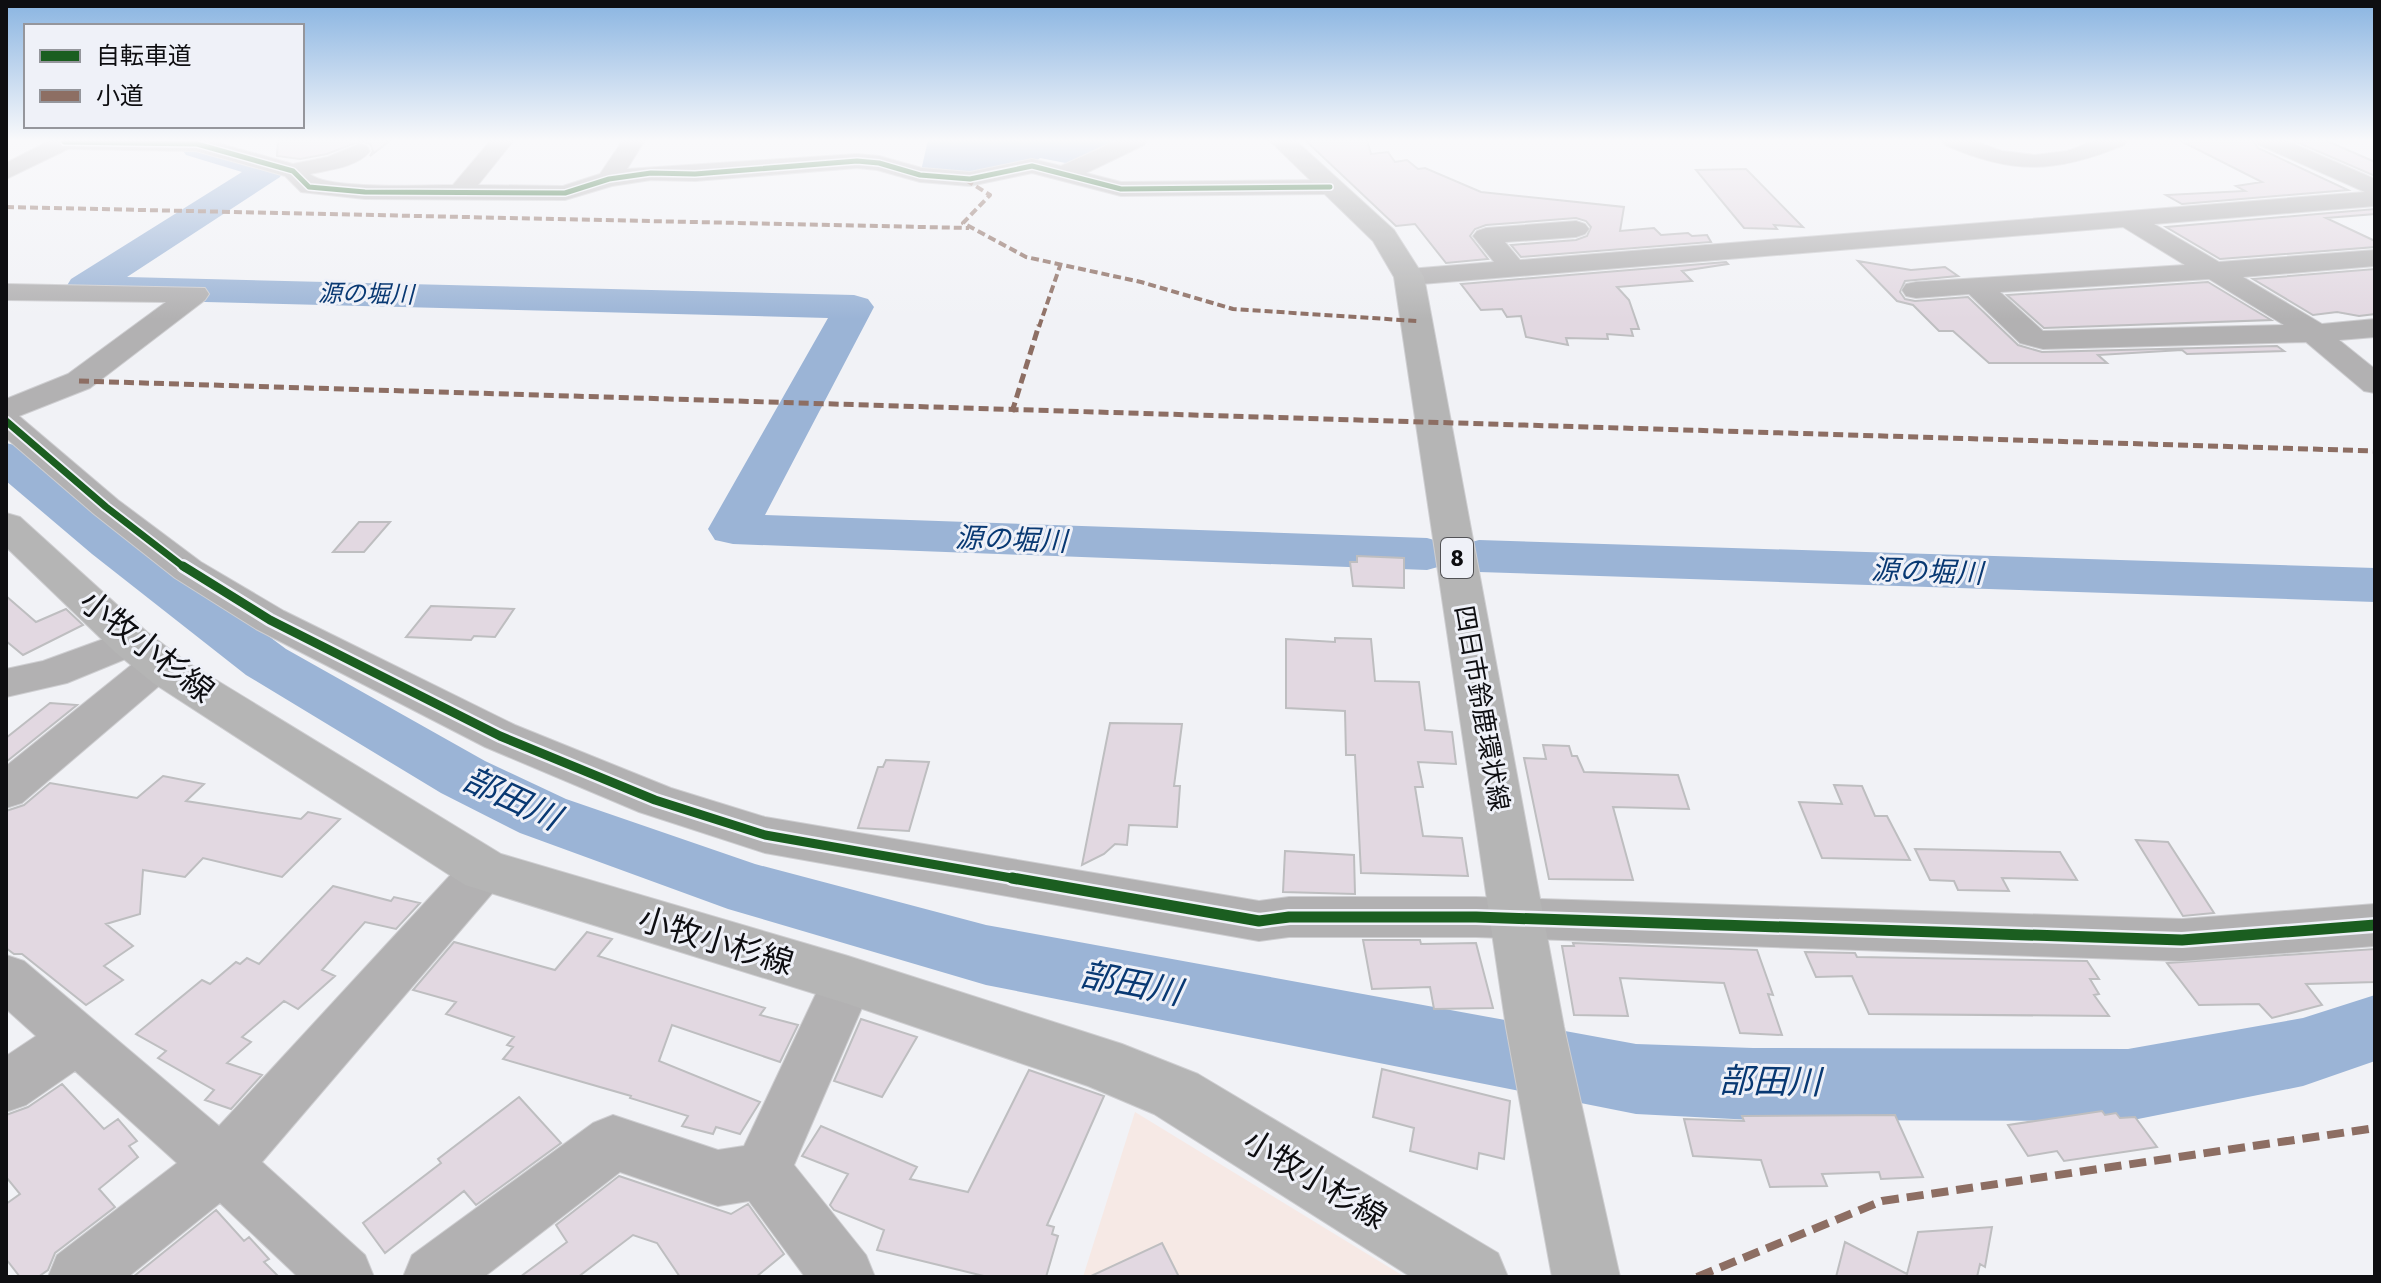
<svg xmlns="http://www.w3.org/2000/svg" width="2381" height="1283" font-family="'Fira Sans Condensed','Noto Sans JP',sans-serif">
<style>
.commercial{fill:#f6e9e5}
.water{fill:#9bb4d6}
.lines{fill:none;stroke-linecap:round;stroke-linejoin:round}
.river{fill:#9bb4d6;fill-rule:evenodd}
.building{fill:#e2d8e1;stroke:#bebec0;stroke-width:2}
.minor-casing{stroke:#ceced1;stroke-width:2}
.major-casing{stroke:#ceced1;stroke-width:2}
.minor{fill:#b2b1b2;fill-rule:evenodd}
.major{fill:#b5b5b5;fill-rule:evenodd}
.quiet-far2{stroke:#8d6e63;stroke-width:4;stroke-dasharray:8 4;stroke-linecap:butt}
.quiet-far1{stroke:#8d6e63;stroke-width:5;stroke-dasharray:10 5;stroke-linecap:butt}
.quiet{stroke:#8d6e63;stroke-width:8;stroke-dasharray:17 8;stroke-linecap:butt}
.cycleway-far3-casing{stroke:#eff1f8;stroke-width:8}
.cycleway-far2-casing{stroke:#eff1f8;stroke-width:11}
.cycleway-far1-casing{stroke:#eff1f8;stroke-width:14}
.cycleway-casing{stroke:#eff1f8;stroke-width:16}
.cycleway-far3{stroke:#1b5e20;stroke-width:5}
.cycleway-far2{stroke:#1b5e20;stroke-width:7}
.cycleway-far1{stroke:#1b5e20;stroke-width:9}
.cycleway{stroke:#1b5e20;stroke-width:11}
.labels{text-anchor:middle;stroke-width:6;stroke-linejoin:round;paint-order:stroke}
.far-water-label{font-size:24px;font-style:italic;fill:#093973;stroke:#eff1f8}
.shield{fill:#eff1f8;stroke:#525256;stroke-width:2}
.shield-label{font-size:24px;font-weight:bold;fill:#0e0e11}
.street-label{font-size:26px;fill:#0e0e11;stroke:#eff1f8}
.water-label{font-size:28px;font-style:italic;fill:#093973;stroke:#eff1f8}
.near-street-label{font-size:32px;fill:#0e0e11;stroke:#eff1f8}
.near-water-label{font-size:34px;font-style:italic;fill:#093973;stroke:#eff1f8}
</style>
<rect width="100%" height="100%" fill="#f1f2f6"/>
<path class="commercial" d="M1135 1112 1405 1277H1083Z"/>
<path class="water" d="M928 140H1122L1076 165 1040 158 1034 163 965 176 921 171Z"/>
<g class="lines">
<path class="river" d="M202 140 280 163 284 170 280 177 127 277 854 295 868 299 874 307 765 515 1427 538 1445 543 1453 554 1445 565 1427 570 733 544 715 540 708 529 828 318 85 299 71 295 66 287 71 279 242 172 186 155 181 148 186 141Z
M6 443 23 447 128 532 286 649 485 761 566 799 755 864 986 925 1636 1044 1753 1048 2128 1049 2303 1018 2375 995V1061L2303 1086 2128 1121 1753 1120 1636 1114 986 985 728 909 520 833 441 793 246 675 92 554 6 481Z
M1479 540 2375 568V602L1479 572 1461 567 1453 556 1461 545Z"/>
</g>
<path class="building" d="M278 140H391L370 156 373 151 370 144 360 141 327 154 300 159 277 156Z
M1305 140H1367L1371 154 1388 152 1395 162 1407 160 1418 169 1425 168 1481 192 1624 207 1620 231 1654 228 1661 235 1688 233 1692 236 1707 235 1711 242 1521 257 1511 245 1576 240 1587 236 1591 227 1586 221 1576 218 1486 225 1475 229 1470 236 1488 259 1446 263 1415 224 1396 226Z
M2179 140H2253L2258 148 2348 190 2182 204 2166 195 2245 191 2236 186 2262 182Z
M2292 140H2325L2375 162V176Z
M1746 169 1803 227 1774 225 1777 229 1744 228 1696 170Z
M2375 209V214L2326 218 2375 241V247L2220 259 2166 227Z
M1858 261 1911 270 1945 267 1958 276 1905 281 1900 292 1905 299 1915 301 1968 297 2018 345 2042 352 2277 346 2284 351 2187 354 2182 350 2098 355 2107 363H1989L1953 331H1939L1913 305 1897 301Z
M1726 262 1728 264 1682 271 1692 281 1617 287 1629 300 1639 329H1631L1633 336 1607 334 1608 339 1566 338 1568 345 1526 337 1521 316 1507 317 1502 309 1481 310 1461 284Z
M2375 269V314L2359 316 2337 312 2313 315 2253 279Z
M2208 282 2271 320 2044 328 2007 295Z
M359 522H390L364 552H333Z
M1357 556 1404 558V588L1353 586 1350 562H1357Z
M6 596 36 622 66 609 83 625 23 655 6 641Z
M431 606 514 609 495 637 474 636 471 640 406 637Z
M1335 638 1371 639 1375 681 1419 682 1425 730 1452 732 1456 764 1418 762 1423 787H1415L1423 836 1462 838 1468 876 1361 873 1355 755H1346L1345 711 1286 708V639L1335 642Z
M50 703 77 705 6 762V738Z
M1110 723 1182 724 1174 786H1180L1177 827 1129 825 1127 845 1115 844 1104 854 1082 865Z
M1543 745 1569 746 1572 756H1577L1584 772 1678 775 1689 809 1613 807 1633 880 1549 879 1524 758 1546 759Z
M886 760 929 762 909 831 858 828 878 767H883Z
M163 776 204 784 186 801 301 819 308 812 340 819 282 877 203 858 185 877 143 870 140 914 106 924 133 946 104 966 123 980 86 1005 22 954H14L6 948V811L24 805 50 783 137 798Z
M1834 785 1862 786 1875 816H1887L1910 860 1822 858 1799 802 1842 804Z
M2136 840 2168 842 2214 913 2183 916Z
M1915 849 2060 852 2077 880 2002 878 2009 891 1958 890 1954 881 1930 880Z
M1285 851 1354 855 1355 894 1283 892Z
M333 886 391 901 394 897 420 903 396 929 365 922 322 970 335 976 298 1009 284 1001 242 1037 251 1042 227 1063 262 1075 231 1109 205 1100 214 1090 158 1058 166 1051 136 1034 202 980 210 984 236 962 240 964 247 958 259 964Z
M587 932 612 939 598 956 765 1008 760 1015 798 1025 780 1062 672 1025 659 1061 760 1102 740 1134 716 1127 713 1134 682 1126 688 1116 630 1098 631 1096 503 1059 513 1047 507 1045 514 1037 446 1014 456 1002 413 990 454 942 555 970Z
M1363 940H1420L1421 944 1476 943 1493 1008 1434 1009 1430 987 1372 989Z
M1573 943 1757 950 1773 995 1768 994 1782 1035 1740 1033 1724 983 1620 978 1628 1016 1574 1015 1562 946H1574Z
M2375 949V982L2306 984 2322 1005 2272 1018 2259 1004 2199 1005 2167 963Z
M1805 952 1855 953 1857 957 2087 961 2099 979H2090L2099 994 2094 995 2109 1016 1869 1014 1852 976 1816 977Z
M861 1019 917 1037 882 1097 834 1081Z
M1382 1069 1510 1101 1504 1159 1479 1153 1477 1169 1410 1151 1414 1128 1373 1117Z
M1029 1070 1104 1096 1047 1225 1054 1227 1052 1234 1058 1236 1046 1277H988L877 1250 884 1230 834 1210 830 1205 848 1174 802 1156 821 1126 917 1167 910 1179 968 1192Z
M62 1084 104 1129 118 1119 137 1141 129 1146 138 1157 99 1189 115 1207 55 1253 48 1270 38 1277H20L6 1259V1204L20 1194 6 1177V1115L28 1107Z
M519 1097 561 1143 476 1205 464 1191 385 1253 363 1223 441 1163 438 1159Z
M2102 1111 2105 1115 2116 1113 2120 1118 2135 1117 2157 1147 2064 1161 2057 1151 2028 1156 2008 1125Z
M1895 1115 1923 1177 1881 1179 1879 1172 1822 1174 1827 1186 1770 1187 1761 1160 1693 1156 1684 1119 1744 1121 1742 1116Z
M619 1176 731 1214 748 1204 784 1254 756 1277H680L657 1243 633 1235 578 1277H520L567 1242 556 1225Z
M216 1210 244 1241 249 1237 269 1259 264 1262 279 1277H133Z
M1992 1227 1985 1267 1980 1264 1977 1277H1836L1845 1242 1907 1274 1918 1232Z
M1162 1243 1179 1277H1089Z"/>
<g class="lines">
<defs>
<path id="minor" d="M51 140H207L293 164 328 157 359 144 367 146 370 151C358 167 329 170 310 174 326 190 426 185 453 185L491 140H514L478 185 563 186 600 174 623 140H645L627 169 857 154 879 156 922 168 970 172 1032 159 1061 166 1118 140H1147L1144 145 1086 173 1121 182 1330 180 1338 182 1342 187 1338 192 1330 194 1121 196 1032 173 970 186 920 182 877 170 857 168 695 181 651 180 612 186 565 200 365 199 301 192 285 176 196 151 68 149 6 179V163Z
M1942 140H1971L2002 151 2035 155 2067 151 2097 140H2127L2124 145C2056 173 2013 175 1945 145Z
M2256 140H2285L2375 179V206L2154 224 2219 262 2375 250V266L2243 277 2322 324 2375 319V337L2339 340 2375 369V393L2364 391 2306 342 2043 349 2020 343 1969 294 1916 298 1906 296 1902 290 1906 284 1916 282 2185 265 2123 227 1409 285 1399 283 1395 277 1399 271 1409 269 1494 262 1473 236 1477 231 1486 228 1576 221 1585 224 1589 229 1585 234 1576 237 1505 242 1520 260 2365 192 2259 145ZM2209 279 2284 325 2043 331 2000 292Z
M6 284 205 288 209 294 205 300 90 388 19 416 118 500 201 562 284 611 515 725 671 788 765 817 1259 901 1289 897H1476L2182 919 2375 904V946L2182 961 1476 937H1289L1259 941 765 853 639 812 485 747 256 629 175 578 94 514 6 438V399L68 374 166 302 6 300Z
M131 629 145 633 151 642 145 651 67 683 6 697V669L43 661Z
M159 650 173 654 179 664 173 674 22 803 6 808V766L145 654Z
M484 851 501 857 508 870 501 883 262 1162 365 1255 374 1277H298L220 1203 128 1277H48L57 1255 177 1163 75 1071 26 1105 6 1112V1056L36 1036 6 1009V955L24 961 219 1126 467 857Z
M848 958 866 964 874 980 794 1165 866 1255 875 1277H805L749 1201 718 1206 620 1172 484 1277H403L412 1255 593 1123 613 1115 718 1150 744 1146 830 964Z"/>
<path id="major" d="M1269 140H1295L1394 230 1424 277 1564 1027 1620 1277H1552L1506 1027 1394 277 1373 241Z
M6 513 20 517 147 632 185 661 501 854 848 956 1122 1044 1198 1074 1498 1253 1508 1277H1411L1154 1114 1088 1086 848 1004 465 885 153 683 115 652 6 547Z"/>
</defs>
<use href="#minor" class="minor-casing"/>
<use href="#major" class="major-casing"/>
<use href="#minor" class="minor"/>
<use href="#major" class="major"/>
<path class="quiet-far2" d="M966 180 990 195 963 223 1026 257 1141 282 1233 309 1417 321
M6 207 969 228
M1039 327 1060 266"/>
<path class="quiet-far1" d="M79 381 2375 451
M1012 412 1039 325"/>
<path class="quiet" d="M1697 1277 1882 1201 2375 1128"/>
<defs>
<path id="cycleway-far3" d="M64 142 197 144 293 171 309 187 365 192 565 193 609 179 651 173 695 174 857 161 879 163 920 175 970 179 1032 166 1121 189 1330 187"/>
<path id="cycleway-far2" d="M6 421 106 507 185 568"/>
<path id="cycleway-far1" d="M183 566 270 620 500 736 655 800 765 835 1023 880"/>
<path id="cycleway" d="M1012 878 1259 921 1289 917H1476L2182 940 2375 925"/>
</defs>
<use href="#cycleway-far3" class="cycleway-far3-casing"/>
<use href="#cycleway-far2" class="cycleway-far2-casing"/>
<use href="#cycleway-far1" class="cycleway-far1-casing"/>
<use href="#cycleway" class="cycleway-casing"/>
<use href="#cycleway-far3" class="cycleway-far3"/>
<use href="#cycleway-far2" class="cycleway-far2"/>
<use href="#cycleway-far1" class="cycleway-far1"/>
<use href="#cycleway" class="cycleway"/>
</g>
<linearGradient id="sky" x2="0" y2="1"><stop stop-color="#89b4e1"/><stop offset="0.44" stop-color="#f9f9fb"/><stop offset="1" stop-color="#f9f9fb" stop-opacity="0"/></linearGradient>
<rect width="2381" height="319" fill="url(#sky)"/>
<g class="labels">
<g class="far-water-label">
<text transform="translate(366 294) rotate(1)" y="8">源の堀川</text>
</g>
<rect class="shield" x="1441" y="538" width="32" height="40" rx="6"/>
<g class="shield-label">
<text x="1457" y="566">8</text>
</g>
<g class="street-label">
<text transform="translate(1482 708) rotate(80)" y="9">四日市鈴鹿環状線</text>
</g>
<g class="water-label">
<text transform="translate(1011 539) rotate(2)" y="10">源の堀川</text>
<text transform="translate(1927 571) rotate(2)" y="10">源の堀川</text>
</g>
<g class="near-street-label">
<text transform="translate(147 646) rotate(38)" y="11">小牧小杉線</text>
<text transform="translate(716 941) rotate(17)" y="11">小牧小杉線</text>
<text transform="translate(1315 1179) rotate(31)" y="11">小牧小杉線</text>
</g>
<g class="near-water-label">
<text transform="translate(512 798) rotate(25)" y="12">部田川</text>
<text transform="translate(1131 983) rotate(11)" y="12">部田川</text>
<text transform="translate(1770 1081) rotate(1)" y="12">部田川</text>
</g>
</g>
<rect width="2381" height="1283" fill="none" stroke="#0e0e11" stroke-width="16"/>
<rect x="24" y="24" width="280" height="104" fill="#eff1f8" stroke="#95969c" stroke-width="2"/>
<rect x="40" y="50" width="40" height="12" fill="#1b5e20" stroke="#95969c" stroke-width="2"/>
<text x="96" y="64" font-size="24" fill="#0e0e11">自転車道</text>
<rect x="40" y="90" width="40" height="12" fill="#8d6e63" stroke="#95969c" stroke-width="2"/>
<text x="96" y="104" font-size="24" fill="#0e0e11">小道</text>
</svg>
